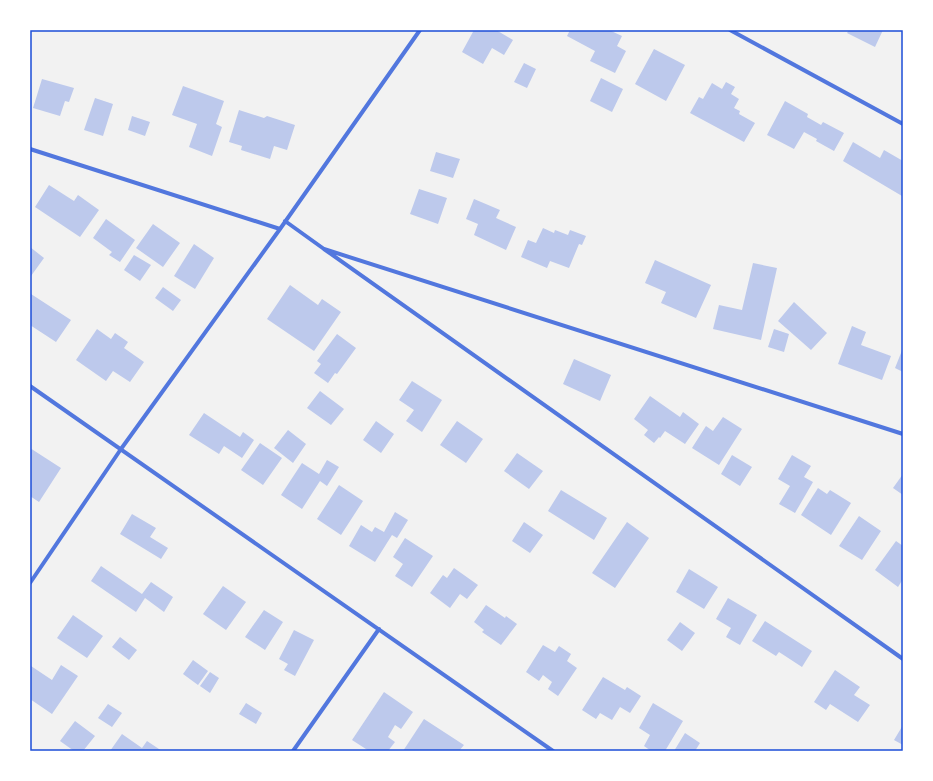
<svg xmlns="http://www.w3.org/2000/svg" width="933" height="781" font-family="'Zilla Slab',serif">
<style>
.building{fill:#bdc9ec}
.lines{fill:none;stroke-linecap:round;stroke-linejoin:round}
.minor{stroke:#5277de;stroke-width:4}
.neatline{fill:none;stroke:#1d4ed8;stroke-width:1.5}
</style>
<rect width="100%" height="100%" fill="#f2f2f2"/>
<path class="building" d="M474 30H496L513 40 504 55 492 48 483 64 462 52Z
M570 30H609L622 36 617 46 626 51 615 73 590 61 595 51 567 36Z
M849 30H883L875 47 847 33Z
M654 49 685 65 666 101 635 84Z
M524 63 536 69 527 88 514 82Z
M601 78 623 89 612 112 590 101Z
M42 79 74 88 69 102 65 101 60 116 33 108Z
M726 82 735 87 731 94 739 99 734 108 740 111 739 114 755 123 744 142 690 113 699 97 703 99 712 83 722 89Z
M183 86 224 101 216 124 222 127 212 156 189 147 197 124 172 115Z
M95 98 113 104 103 136 84 130Z
M785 101 808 114 807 117 821 125 823 122 844 133 834 151 816 141 817 139 804 132 794 149 767 135Z
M239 110 264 118 267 116 295 125 287 150 274 146 270 159 241 150 242 146 229 142Z
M132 116 150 122 145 136 128 130Z
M853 142 880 158 884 150 903 161 902 196 843 161Z
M436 152 460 159 453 178 430 171Z
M49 185 74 201 78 195 99 210 80 237 35 207Z
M419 189 447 198 438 224 410 214Z
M474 199 500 210 496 218 516 227 506 250 474 235 478 224 466 219Z
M106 219 135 240 120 262 109 255 112 252 93 238Z
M153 224 180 243 163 267 136 248Z
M543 228 554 233 555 230 568 235 570 230 586 236 582 245 579 244 569 268 550 261 547 268 521 257 528 240 536 243Z
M194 244 214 258 195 289 174 276Z
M30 247 44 258 31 276 30 275Z
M134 255 151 265 140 281 124 270Z
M655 260 711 285 696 318 661 303 666 292 645 283Z
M753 263 777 268 761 340 713 329 719 305 742 310Z
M290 285 318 305 322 299 341 312 314 351 267 319Z
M163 287 181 300 173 311 155 298Z
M31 294 71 320 56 342 30 325V296Z
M794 302 827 333 811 350 778 321Z
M852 326 866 332 861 345 891 356 882 380 838 364Z
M97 329 111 339 115 333 128 342 124 348 144 362 130 382 113 371 106 381 76 360Z
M774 329 789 334 784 352 768 347Z
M337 334 356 348 337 374 335 373 328 383 314 373 321 364 317 361Z
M903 348V372L895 368Z
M574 359 611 375 600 401 563 384Z
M412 381 442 400 422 432 406 421 414 410 399 400Z
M320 391 344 409 331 425 307 408Z
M650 396 680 417 683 412 699 424 685 444 665 431 660 438 659 437 654 443 644 435 648 430 634 419Z
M204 413 240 437 243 432 254 440 242 458 224 446 219 454 189 435Z
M723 417 742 429 719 465 692 448 706 426 713 431Z
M376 421 394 434 381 453 363 440Z
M457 421 483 439 466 463 440 445Z
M288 430 306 444 293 463 274 448Z
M260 443 282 458 263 485 241 470Z
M30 448 61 468 39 502 30 496Z
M517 453 543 471 529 489 504 471Z
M732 455 752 467 740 486 721 474Z
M792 455 811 466 804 477 813 482 795 513 779 504 790 486 778 479Z
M327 460 339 467 327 486 320 481 302 509 281 495 302 463 319 474Z
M903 474V495L893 488Z
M339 485 363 501 341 535 317 519Z
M818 488 827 494 830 490 851 503 831 535 801 515Z
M561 490 607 518 594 540 548 511Z
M395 512 408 520 397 538 392 535 375 562 349 546 361 525 372 532 375 527 384 532Z
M132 514 156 528 150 537 168 548 161 559 120 534Z
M859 516 881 531 862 560 839 546Z
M524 522 543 535 530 553 512 541Z
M627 522 649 538 615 588 592 573Z
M405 538 433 556 412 587 395 576 403 564 393 557Z
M896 541 903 546V579L898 587 875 570Z
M101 566 142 594 151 582 173 597 164 612 145 598 136 612 91 581Z
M454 568 478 585 467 599 460 594 450 608 430 593 443 575 447 578Z
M689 569 718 587 704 609 676 592Z
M223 586 246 602 226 630 203 614Z
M728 598 757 615 740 645 726 637 731 628 716 619Z
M486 605 505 618 506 616 517 624 501 645 482 632 484 630 474 622Z
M264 610 283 622 265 650 245 637Z
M73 615 103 636 87 658 57 638Z
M765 621 812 651 802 667 779 652 776 656 752 641Z
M680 622 695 633 682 651 667 640Z
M294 630 314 640 295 676 284 670 288 664 279 659Z
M120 637 137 650 129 660 112 647Z
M543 645 555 652 559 646 571 654 567 661 577 668 558 696 548 689 552 682 543 675 539 681 526 672Z
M193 660 208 671 198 685 183 674Z
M61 665 78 676 52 714 30 699V668L31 666 52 680Z
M835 670 860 687 854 695 870 705 858 722 830 704 826 710 814 702Z
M210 672 219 678 210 693 200 686Z
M603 677 625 690 627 687 641 696 630 713 620 707 612 720 600 713 596 719 582 710Z
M384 692 413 712 401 729 395 725 388 737 395 742 388 751H369L352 740Z
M246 703 262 713 256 724 239 714Z
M653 703 683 721 665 751H651L644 746 650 735 639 728Z
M108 704 122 713 112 727 98 718Z
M424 719 464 745 459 751H403Z
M75 721 95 736 83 751H74L60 741Z
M903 725V745L894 740Z
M685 733 700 743 695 751H674Z
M122 734 142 748 147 741 162 751H110Z"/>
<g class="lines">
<path class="minor" d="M730 30 903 124
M30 149 280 229
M285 221 324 249 903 434
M324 249 903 659
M30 386 553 751
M30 583 121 449 280 229 420 30
M293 751 379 629"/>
</g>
<rect width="933" height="781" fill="none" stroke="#ffffff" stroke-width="62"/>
<rect x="31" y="31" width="871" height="719" class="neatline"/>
</svg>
